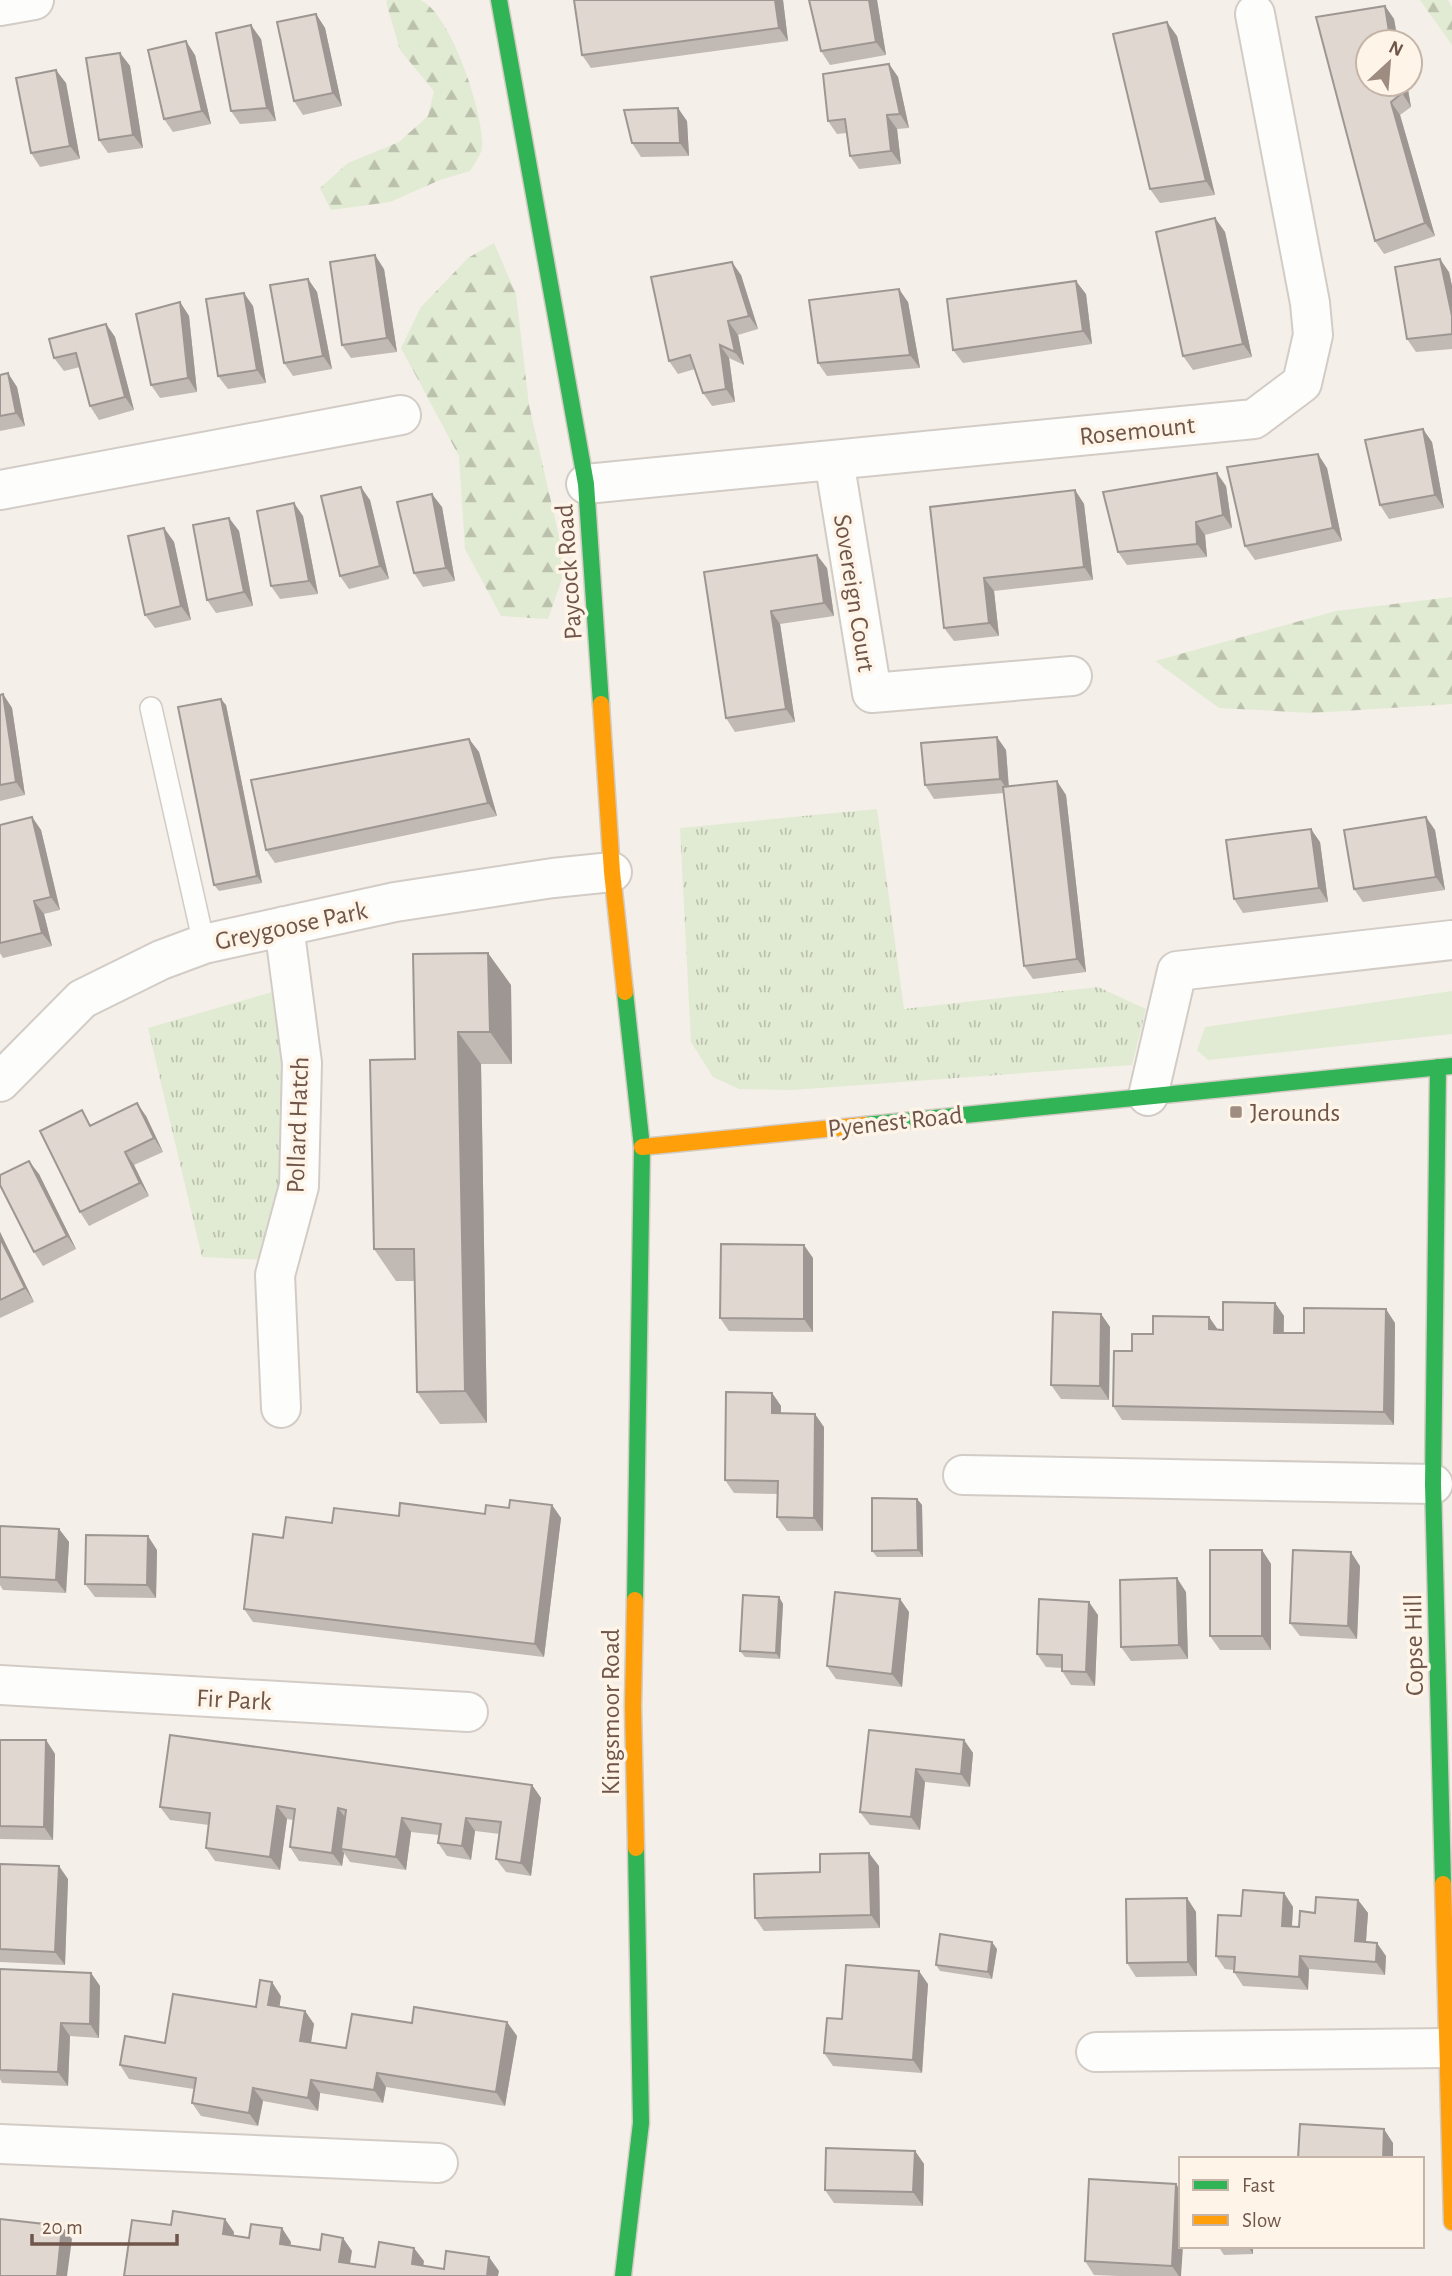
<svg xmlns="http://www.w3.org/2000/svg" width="1452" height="2276" font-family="'Alegreya Sans',sans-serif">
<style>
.green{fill:#e1ebd3}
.forest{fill:url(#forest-firs)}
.park{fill:url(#park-tufts)}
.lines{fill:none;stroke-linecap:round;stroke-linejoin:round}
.lane-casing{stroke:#d3ccc6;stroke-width:24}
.street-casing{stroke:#d3ccc6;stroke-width:42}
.fast-casing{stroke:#d3cbc4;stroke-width:19}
.slow-casing{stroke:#d3cbc4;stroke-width:19}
.lane{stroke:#fdfdfc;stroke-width:21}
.street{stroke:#fdfdfc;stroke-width:38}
.fast{stroke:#30b455;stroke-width:16}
.slow{stroke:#ff9f0a;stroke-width:16}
.wall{fill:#c1b9b3}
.shaded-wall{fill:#9d9692}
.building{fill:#e0d7d0;stroke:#9d9692;stroke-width:2}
.poi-dot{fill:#9e8c81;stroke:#fef4e7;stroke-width:2.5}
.labels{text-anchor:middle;stroke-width:7;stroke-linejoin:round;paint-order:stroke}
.street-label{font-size:26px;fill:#70564a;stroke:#fef4e7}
.poi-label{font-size:26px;fill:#70564a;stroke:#fef4e7;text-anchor:start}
</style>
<defs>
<pattern id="forest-firs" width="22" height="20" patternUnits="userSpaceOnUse" patternTransform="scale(1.75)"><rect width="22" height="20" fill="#e1ebd3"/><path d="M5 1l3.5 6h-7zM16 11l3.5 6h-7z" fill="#bbc1ad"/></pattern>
<pattern id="park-tufts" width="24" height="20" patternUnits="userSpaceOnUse" patternTransform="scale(1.75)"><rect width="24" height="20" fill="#e1ebd3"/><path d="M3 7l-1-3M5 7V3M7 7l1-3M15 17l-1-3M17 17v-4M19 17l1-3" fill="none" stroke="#bbc1ad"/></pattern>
</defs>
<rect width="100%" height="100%" fill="#f4efe8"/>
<path class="green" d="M1452 991V1034L1208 1060 1197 1050 1205 1027Z"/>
<path class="forest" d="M388 0C397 0 412 0 420 0 450 11 485 116 482 147 482 154 474 164 470 171L440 180 390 202 331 210 320 188 348 163 399 142 428 116 434 91 400 50 386 2Z
M1420 0H1448L1452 7V45Z
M494 243 516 294 529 405 566 567 548 619 501 616 465 549 459 456 401 348 421 307 468 258Z
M1452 597V704L1313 713 1219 708 1155 661 1336 611Z"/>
<path class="park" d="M877 809 904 1009 1098 987 1146 1009 1132 1065 792 1090 739 1089 713 1077 691 1042 680 828Z
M276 991 299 1186 269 1260 202 1257 148 1028Z"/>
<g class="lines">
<defs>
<path id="lane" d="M151 708 204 944"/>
<path id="street" d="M0 6 34 0
M834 460 872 693 1072 676
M586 484 1254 419 1302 383 1313 335 1310 303 1255 14
M0 490 401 415
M0 1082 82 999 161 960 204 944 395 902 553 878 612 872
M1148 1096 1177 971 1452 940
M281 1408 275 1275 299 1186 302 1063 284 926
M963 1475 1433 1484
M0 1685 468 1712
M1096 2052 1447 2048
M0 2144 438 2163"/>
<path id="fast" d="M499 0 586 484 601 704
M625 992 642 1147 635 1600
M1438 1067 1433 1484 1443 1884
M865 1125 1452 1066
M623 2276 641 2123 636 1848"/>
<path id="slow" d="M601 704 612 872 625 992
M642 1147 865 1125
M635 1600 633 1706 636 1848
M1443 1884 1452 2222"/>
</defs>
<use href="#lane" class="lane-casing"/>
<use href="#street" class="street-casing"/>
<use href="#fast" class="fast-casing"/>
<use href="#slow" class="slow-casing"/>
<use href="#lane" class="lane"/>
<use href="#street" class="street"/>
<use href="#fast" class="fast"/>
<use href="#slow" class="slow"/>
</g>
<path class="wall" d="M574 0H783L788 41 591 68 582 55Z
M877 0 886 55 830 65 821 51Z
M1385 6 1394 19 1398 42H1368V84H1407L1411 107 1400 115 1435 236 1384 254 1375 241 1316 17Z
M316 14 325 28 342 106 303 115 294 101Z
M1177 36 1215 195 1160 203 1150 189Z
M261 39 276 121 240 124 231 111Z
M120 53 130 66 143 148 108 153 99 140Z
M195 55 211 124 173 132 164 119Z
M889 64 898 77 909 128 897 129 901 164 859 169 850 156 847 133 837 134 828 121Z
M66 83 80 159 40 167 31 153Z
M687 121 689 156 641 157 632 143Z
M1215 218 1225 232 1252 357 1193 370 1183 356Z
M384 269 397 352 351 358 342 345Z
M1449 272 1452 286V349L1416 352 1407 339Z
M741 275 758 329 738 335 744 365 729 358 735 402 712 406 703 393 695 369 678 374 669 361Z
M308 279 317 292 332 369 293 376 284 363Z
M1086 294 1092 344 963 363 953 350Z
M180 302 189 316 197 392 160 398 151 385Z
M908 302 920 368 827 376 818 363Z
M253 306 266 383 228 389 218 376Z
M106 324 115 337 134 410 99 420 90 406 80 367 64 371 54 358Z
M0 375 17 387 25 426 0 431Z
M1432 442 1444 508 1389 519 1380 505Z
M1327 468 1342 541 1255 560 1245 546Z
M1226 486 1232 528 1205 535 1207 557 1127 565 1118 552Z
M1075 490 1084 504 1093 580 994 591 999 636 954 641 944 628 930 507Z
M370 500 389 579 349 589 340 576Z
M442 507 455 581 423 587 414 573Z
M303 516 318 594 280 599 271 586Z
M229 518 239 531 253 606 216 613 207 600Z
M164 528 174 542 191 620 155 628 145 615Z
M827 568 834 616 780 624 795 722 735 732 726 718 704 572Z
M3 694 12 708 25 795 0 801V695Z
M226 705 262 883 219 891 214 885Z
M469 739 479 752 497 816 275 863 266 850Z
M1006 750 1009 786 1066 795 1086 972 1033 979 1024 966 1004 793 934 799 925 785Z
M32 817 41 830 60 910 44 914 52 946 3 958 0 953V825Z
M1435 830 1445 890 1363 902 1354 889Z
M1320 842 1328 902 1243 913 1234 899Z
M511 985 512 1064H481L487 1423 440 1424 417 1392 415 1281H396L374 1249 415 1059Z
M146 1116 163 1152 134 1165 149 1196 89 1226 80 1212 92 1125Z
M39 1174 76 1249 43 1266 34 1252Z
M0 1232 34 1302 0 1318Z
M813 1258V1332L729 1331 720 1318Z
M1275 1303 1284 1316V1333H1304L1395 1323 1394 1425 1122 1420 1113 1406 1132 1351 1209 1317 1218 1330H1223Z
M1101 1314 1110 1327 1109 1400 1061 1399 1051 1385Z
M772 1393 781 1406V1413L824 1427 823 1531H787L777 1517 778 1494 734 1493 725 1480Z
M917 1499 922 1505 923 1557H877L872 1551Z
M552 1505 561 1518 544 1657 253 1622 244 1609 283 1538 332 1523 399 1516 485 1514 509 1508Z
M0 1526 59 1529 69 1542 66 1593 3 1590 0 1585Z
M157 1550 156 1598 95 1597 85 1584Z
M1262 1550 1271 1564V1650H1220L1210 1636Z
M1360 1566 1357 1639 1300 1636 1290 1623Z
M1186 1592 1188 1659 1131 1661 1121 1647Z
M779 1597 783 1604 780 1659 745 1657 740 1651Z
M900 1599 909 1612 902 1687 836 1679 827 1666Z
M1098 1615 1095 1686 1071 1685 1062 1671V1668L1046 1667 1037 1654Z
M869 1730 964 1740 973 1753 970 1787 925 1782 920 1830 870 1825 860 1812Z
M0 1740H46L55 1754 53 1840 0 1839Z
M532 1785 541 1798 531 1876 506 1872 496 1859 500 1834 475 1831 471 1860 447 1856 438 1843 439 1835 411 1832 406 1870 350 1862 344 1853 342 1866 299 1861 290 1847 293 1820 287 1819 280 1870 215 1861 206 1848 209 1825 170 1820 160 1807Z
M0 1864 68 1879 65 1965 0 1962Z
M879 1866 880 1928 764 1931 755 1918 820 1872Z
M1284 1893 1293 1907 1292 1926 1299 1927 1315 1913 1358 1900 1368 1913 1366 1942 1386 1956 1385 1975 1309 1969 1308 1990 1243 1986 1234 1972V1970L1225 1969 1216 1956 1241 1916Z
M1187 1898 1196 1912 1197 1976 1136 1977 1127 1963Z
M997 1949 992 1979 940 1971 936 1965Z
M0 1969 91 1973 100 1986 99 2038 70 2036 68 2086 2 2083 0 2079Z
M928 1984 922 2073 833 2066 824 2053 842 2019Z
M281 1996 279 2007 305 2011 314 2024 311 2043 346 2048 412 2023 507 2022 517 2036 505 2106 386 2087 383 2103 320 2093 318 2111 263 2101 258 2126 201 2116 192 2103 194 2089 129 2079 120 2065 165 2043Z
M915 2151 924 2164 923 2206 834 2203 825 2190Z
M1176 2184 1181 2276H1119L1094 2275 1085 2261Z
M1218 2246H1253V2254L1224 2255Z"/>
<path class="shaded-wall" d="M775 0H783L788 41 779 28Z
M869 0H877L886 55 876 42Z
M1385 6 1394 19 1398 42H1393L1390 38Z
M316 14 325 28 342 106 333 93Z
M1167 22 1177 36 1215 195 1206 181Z
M251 25 261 39 276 121 267 108Z
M186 41 195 55 211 124 202 111Z
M120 53 130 66 143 148 133 135Z
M889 64 898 77 909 128 900 114Z
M56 70 66 83 80 159 70 146Z
M1400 84H1407L1411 107 1402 93Z
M1391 102 1400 115 1435 236 1425 223Z
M678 108 687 121 689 156 680 143Z
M887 115 897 129 901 164 891 151Z
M1215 218 1225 232 1252 357 1243 344Z
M375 255 384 269 397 352 387 338Z
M1440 259 1449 272 1452 286V316Z
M732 262 741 275 758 329 749 316Z
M308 279 317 292 332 369 323 356Z
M1076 281 1086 294 1092 344 1083 331Z
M899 289 908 302 920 368 910 355Z
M244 293 253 306 266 383 257 370Z
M180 302 189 316 197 392 188 378Z
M728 321 738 335 744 365 735 352Z
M106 324 115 337 134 410 125 397Z
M720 345 729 358 735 402 726 389Z
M8 373 17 387 25 426 16 413Z
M1423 429 1432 442 1444 508 1435 495Z
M1318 454 1327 468 1342 541 1333 528Z
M1217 473 1226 486 1232 528 1223 515Z
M361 487 370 500 389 579 380 566Z
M1075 490 1084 504 1093 580 1084 567Z
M432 494 442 507 455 581 446 568Z
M294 503 303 516 318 594 309 581Z
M229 518 239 531 253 606 244 592Z
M1196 522 1205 535 1207 557 1197 544Z
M164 528 174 542 191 620 181 606Z
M817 555 827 568 834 616 824 603Z
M984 578 994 591 999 636 989 623Z
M771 611 780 624 795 722 786 709Z
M3 694 12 708 25 795 16 782Z
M221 699 226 705 262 883 257 876Z
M997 737 1006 750 1009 792 1000 779Z
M469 739 479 752 497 816 488 803Z
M1057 781 1066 795 1086 972 1077 959Z
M32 817 41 830 60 910 51 897Z
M1426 817 1435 830 1445 890 1436 877Z
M1311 829 1320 842 1328 902 1319 888Z
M34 901 44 914 52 946 42 933Z
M488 953 511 985 512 1064 490 1032Z
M458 1032 481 1064 487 1423 465 1391Z
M137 1103 146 1116 163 1152 154 1138Z
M125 1152 134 1165 149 1196 140 1183Z
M29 1161 39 1174 76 1249 67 1236Z
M0 1232 34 1302 25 1288 0 1238Z
M804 1245 813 1258V1332L804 1319Z
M1275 1303 1284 1316 1283 1347 1274 1333Z
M1386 1309 1395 1323 1394 1425 1384 1412Z
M1101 1314 1110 1327 1109 1400 1100 1386Z
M1209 1317 1218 1330 1209 1329Z
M772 1393 781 1406V1426L772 1413Z
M815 1414 824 1427 823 1531 814 1518Z
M917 1499 922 1505 923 1557 918 1550Z
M552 1505 561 1518 544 1657 535 1644Z
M59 1529 69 1542 66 1593 56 1580Z
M148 1536 157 1550 156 1598 147 1585Z
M1262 1550 1271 1564V1650L1262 1636Z
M1351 1552 1360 1566 1357 1639 1348 1626Z
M1177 1578 1186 1592 1188 1659 1179 1645Z
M779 1597 783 1604 780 1659 776 1653Z
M900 1599 909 1612 902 1687 892 1674Z
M1089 1602 1098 1615 1095 1686 1086 1672Z
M46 1740 55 1754 53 1840 44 1827Z
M964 1740 973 1753 970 1787 961 1774Z
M916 1769 925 1782 920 1830 911 1817Z
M532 1785 541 1798 531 1876 521 1863Z
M277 1806 287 1819 280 1870 270 1857Z
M338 1808 348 1821 341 1849 344 1853 342 1866 332 1853Z
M402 1818 411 1832 406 1870 396 1857Z
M466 1818 475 1831 471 1860 462 1846Z
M869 1853 879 1866 880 1928 871 1915Z
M59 1866 68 1879 65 1965 55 1952Z
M1284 1893 1293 1907 1291 1939 1282 1926Z
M1187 1898 1196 1912 1197 1976 1188 1962Z
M1358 1900 1368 1913 1365 1954 1355 1941Z
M992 1942 997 1949 992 1979 988 1972Z
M1377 1943 1386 1956 1385 1975 1376 1962Z
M1300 1956 1309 1969 1308 1990 1299 1977Z
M919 1971 928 1984 922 2073 913 2060Z
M91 1973 100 1986 99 2038 90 2024Z
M272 1982 281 1996 278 2018 268 2005Z
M305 2011 314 2024 309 2054 300 2041Z
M507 2022 517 2036 505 2106 496 2092Z
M61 2023 70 2036 68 2086 58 2072Z
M377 2073 386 2087 383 2103 374 2090Z
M311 2080 320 2093 318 2111 308 2098Z
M253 2088 263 2101 258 2126 249 2113Z
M1384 2129 1393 2143V2159H1383Z
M915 2151 924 2164 923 2206 913 2192Z
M1176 2184 1181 2191V2246H1183L1181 2276H1179L1172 2266Z
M225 2219 234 2232 232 2247 223 2234Z
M62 2226 72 2239 67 2276H57Z
M282 2228 291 2242 289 2257 280 2244Z
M343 2238 352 2251 348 2275 339 2262Z
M1248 2246H1253V2254Z
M414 2248 424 2261 422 2276 412 2264Z
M489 2257 499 2271 498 2276H487Z"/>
<path class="building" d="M574 0H775L779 28 582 55Z
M809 0H869L876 42 821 51Z
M1385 6 1390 38 1365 42 1368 48V84H1400L1402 93 1391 102 1425 223 1375 241 1316 17Z
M316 14 333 93 294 101 277 22Z
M1167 22 1206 181 1150 189 1113 34Z
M251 25 267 108 231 111 216 33Z
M186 41 202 111 164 119 148 50Z
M120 53 133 135 99 140 86 58Z
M889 64 900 114 887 115 891 151 850 156 845 119 828 121 823 74Z
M56 70 70 146 31 153 16 78Z
M678 108 680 143H632L624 110Z
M1215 218 1243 344 1183 356 1156 232Z
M375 255 387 338 342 345 330 262Z
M1440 259 1452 316V334L1407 339 1395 267Z
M732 262 749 316 728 321 735 352 720 345 726 389 703 393 690 355 669 361 651 277Z
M308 279 323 356 284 363 270 285Z
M1076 281 1083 331 953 350 947 299Z
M899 289 910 355 818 363 809 300Z
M244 293 257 370 218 376 206 299Z
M180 302 188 378 151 385 136 314Z
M106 324 125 397 90 406 76 353 54 358 49 339Z
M8 373 16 413 0 416V375Z
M1423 429 1435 495 1380 505 1365 440Z
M1318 454 1333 528 1245 546 1227 467Z
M1217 473 1223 515 1196 522 1197 544 1118 552 1103 492Z
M361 487 380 566 340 576 321 496Z
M1075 490 1084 567 984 578 989 623 944 628 930 507Z
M432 494 446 568 414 573 397 502Z
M294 503 309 581 271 586 257 511Z
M229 518 244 592 207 600 193 525Z
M164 528 181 606 145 615 128 536Z
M817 555 824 603 771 611 786 709 726 718 704 572Z
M3 694 16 782 0 785V695Z
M221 699 257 876 214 885 178 707Z
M997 737 1000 779 925 785 921 743Z
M469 739 488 803 266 850 251 780Z
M1057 781 1077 959 1024 966 1003 787Z
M32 817 51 897 34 901 42 933 0 943V825Z
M1426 817 1436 877 1354 889 1344 830Z
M1311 829 1319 888 1234 899 1226 840Z
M488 953 490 1032H458L465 1391 417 1392 414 1249H374L370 1060 415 1059 413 954Z
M137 1103 154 1138 125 1152 140 1183 80 1212 40 1131 82 1110 90 1126Z
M29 1161 67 1236 34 1252 0 1185V1175Z
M0 1238 25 1288 0 1300Z
M721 1244 804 1245V1319L720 1318Z
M1223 1302 1275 1303 1274 1333H1304V1308L1386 1309 1384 1412 1113 1406 1114 1351H1132V1334H1153V1316L1209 1317V1329L1223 1330Z
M1053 1312 1101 1314 1100 1386 1051 1385Z
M726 1392 772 1393V1413L815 1414 814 1518 777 1517 778 1481 725 1480Z
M872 1498 917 1499 918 1550 872 1551Z
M510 1500 552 1505 535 1644 244 1609 253 1534 283 1538 286 1517 332 1523 334 1508 399 1516 400 1503 485 1514 486 1505 509 1508Z
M0 1526 59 1529 56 1580 0 1577Z
M86 1535 148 1536 147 1585 85 1584Z
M1210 1550H1262V1636H1210Z
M1293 1550 1351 1552 1348 1626 1290 1623Z
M1177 1578 1179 1645 1121 1647 1120 1580Z
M835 1592 900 1599 892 1674 827 1666Z
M743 1595 779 1597 776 1653 740 1651Z
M1039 1599 1089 1602 1086 1672 1062 1671V1655L1037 1654Z
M869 1730 964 1740 961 1774 916 1769 911 1817 860 1812Z
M170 1735 532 1785 521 1863 496 1859 501 1822 466 1818 462 1846 438 1843 441 1824 402 1818 396 1857 341 1849 346 1810 338 1808 332 1853 290 1847 295 1809 277 1806 270 1857 206 1848 210 1813 160 1807Z
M0 1740H46L44 1827 0 1826Z
M869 1853 871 1915 755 1918 754 1874 820 1872V1854Z
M0 1864 59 1866 55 1952 0 1949Z
M1243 1890 1284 1893 1282 1926 1299 1927 1300 1911 1315 1913 1316 1897 1358 1900 1355 1941 1377 1943 1376 1962 1300 1956 1299 1977 1234 1972 1235 1957 1216 1956 1218 1915 1241 1916Z
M1187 1898 1188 1962 1127 1963 1126 1899Z
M940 1934 992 1942 988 1972 936 1965Z
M846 1965 919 1971 913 2060 824 2053 827 2018 842 2019Z
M0 1969 91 1973 90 2024 61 2023 58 2072 0 2070Z
M260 1980 272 1982 268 2005 305 2011 300 2041 346 2048 352 2014 412 2023 414 2007 507 2022 496 2092 377 2073 374 2090 311 2080 308 2098 253 2088 249 2113 192 2103 196 2078 120 2065 125 2036 165 2043 173 1994 256 2007Z
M1300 2124 1384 2129 1383 2159H1298Z
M826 2148 915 2151 913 2192 825 2190Z
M1089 2179 1176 2184 1172 2266 1085 2261Z
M173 2211 225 2219 223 2234 249 2238 251 2224 282 2228 280 2244 320 2250 322 2234 343 2238 339 2262 375 2267 379 2242 414 2248 412 2264 444 2269 446 2251 489 2257 487 2276H124L132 2220 171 2225Z
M0 2219 62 2226 57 2276H0Z"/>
<rect class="poi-dot" x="1229" y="1105" width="14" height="14" rx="3.5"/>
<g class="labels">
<g class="street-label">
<text transform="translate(1137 430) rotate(-6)" y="9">Rosemount</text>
<text transform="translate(568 572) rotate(-94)" y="9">Paycock Road</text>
<text transform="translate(855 593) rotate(81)" y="9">Sovereign Court</text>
<text transform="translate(291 925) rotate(-12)" y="9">Greygoose Park</text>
<text transform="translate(895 1121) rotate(-6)" y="9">Pyenest Road</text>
<text transform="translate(297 1125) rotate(-88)" y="9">Pollard Hatch</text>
<text transform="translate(1413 1645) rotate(-91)" y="9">Copse Hill</text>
<text transform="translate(234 1699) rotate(3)" y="9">Fir Park</text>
<text transform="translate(610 1712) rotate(-90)" y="9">Kingsmoor Road</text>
</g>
<g class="poi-label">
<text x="1250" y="1121">Jerounds</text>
</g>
</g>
<rect x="1179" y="2157" width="245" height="91" fill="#fef4e7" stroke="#c5b5a8" stroke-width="2"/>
<rect x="1193" y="2180" width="35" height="10" fill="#30b455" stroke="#c5b5a8" stroke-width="2"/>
<text x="1242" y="2192" font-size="21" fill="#70564a">Fast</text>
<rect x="1193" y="2215" width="35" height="10" fill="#ff9f0a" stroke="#c5b5a8" stroke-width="2"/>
<text x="1242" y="2227" font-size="21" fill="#70564a">Slow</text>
<g transform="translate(1389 63) rotate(26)"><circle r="33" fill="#fef4e7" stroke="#c5b5a8" stroke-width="2"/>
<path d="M0-5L12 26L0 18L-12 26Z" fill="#9e8c81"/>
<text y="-10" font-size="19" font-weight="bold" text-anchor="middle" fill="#70564a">N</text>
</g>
<path d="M32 2234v10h145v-10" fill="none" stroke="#70564a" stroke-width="3.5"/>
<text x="42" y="2234" font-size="21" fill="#70564a" stroke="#fef4e7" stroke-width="5" paint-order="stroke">20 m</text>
</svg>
